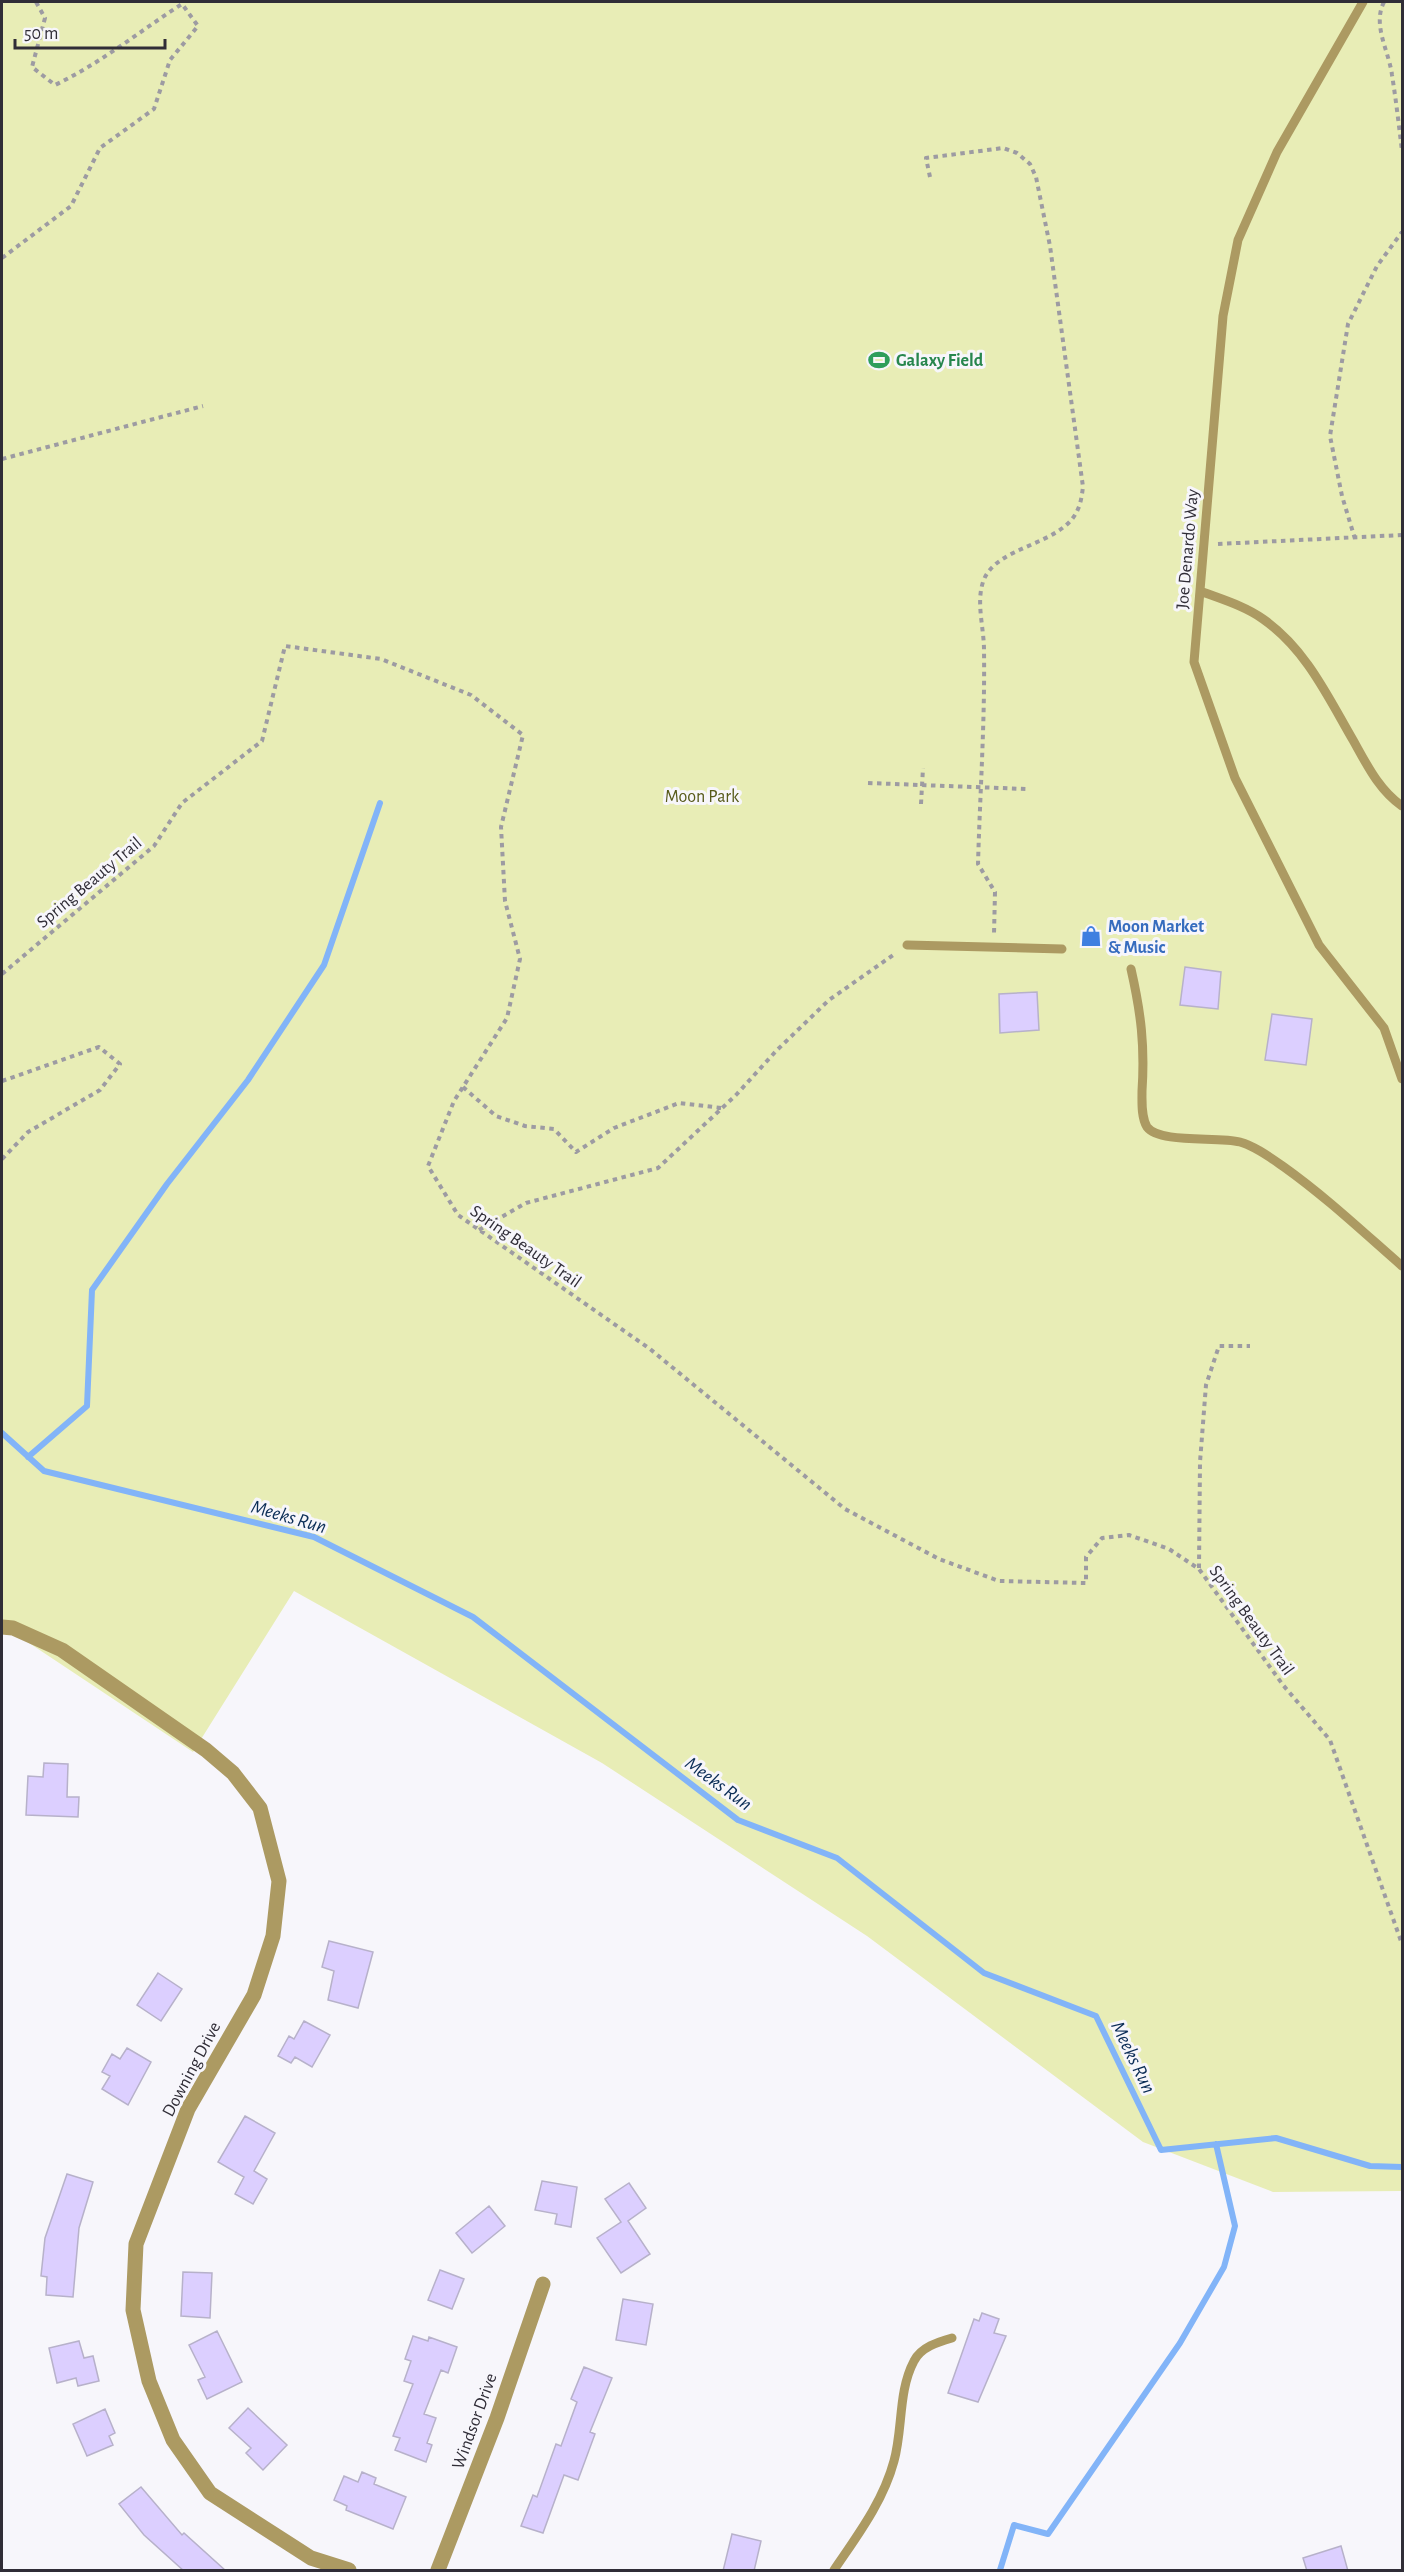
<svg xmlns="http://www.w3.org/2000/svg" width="1404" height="2572" font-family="'Alegreya Sans',sans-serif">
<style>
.green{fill:#e8edb6}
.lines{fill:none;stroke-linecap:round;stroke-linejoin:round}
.stream{stroke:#82b4f8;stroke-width:6}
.building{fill:#dccfff;stroke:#b7b1ca;stroke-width:1.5}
.path{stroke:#9d9ba2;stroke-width:4;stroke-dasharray:4.5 4.5;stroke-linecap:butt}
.lane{stroke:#ac9a62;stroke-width:9}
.street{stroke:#ac9a62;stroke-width:15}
.labels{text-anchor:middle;stroke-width:6;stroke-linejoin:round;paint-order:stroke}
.leisure-label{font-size:18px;font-weight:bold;fill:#27864d;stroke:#f7f6fb;text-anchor:start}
.street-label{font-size:18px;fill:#302d37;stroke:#f7f6fb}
.park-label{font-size:18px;fill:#575a1a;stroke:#f7f6fb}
.shop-label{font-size:18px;font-weight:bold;fill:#366cbe;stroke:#f7f6fb;text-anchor:start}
.water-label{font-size:20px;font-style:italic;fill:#0b2d56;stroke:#f7f6fb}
</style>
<rect width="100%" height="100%" fill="#f7f6fb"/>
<path class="green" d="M2 2H1402V2191L1273 2192 1143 2142 867 1936 602 1763 294 1591 193 1752 2 1625Z"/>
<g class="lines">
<path class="stream" d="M2 1433 44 1471 314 1537 473 1617 738 1820 837 1858 984 1973 1096 2016 1161 2150 1276 2138 1370 2166 1402 2167
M28 1457 87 1406 92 1290 167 1184 248 1080 324 965 380 803
M1000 2570 1014 2525 1048 2534 1180 2343 1224 2267 1235 2226 1216 2144"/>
</g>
<path class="building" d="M1185 967 1221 972 1218 1009 1180 1005Z
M1037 992 1039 1030 1000 1033 999 994Z
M1272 1014 1312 1019 1306 1065 1265 1060Z
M44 1763 68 1764 67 1797H79L78 1817 26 1815 28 1776 43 1777Z
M329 1941 373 1952 358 2008 328 2000 334 1971 322 1967Z
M158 1973 182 1989 161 2021 137 2005Z
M304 2021 330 2035 312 2067 295 2057 291 2063 278 2056 289 2036 294 2039Z
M127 2048 151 2062 128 2105 102 2089 110 2076 102 2072 112 2054 120 2059Z
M245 2116 275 2133 254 2171 267 2179 253 2204 235 2194 244 2177 218 2162Z
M67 2174 93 2182 79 2228 73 2297 46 2295 47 2277 41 2276 45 2238Z
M542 2181 577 2187 571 2227 555 2224 557 2214 535 2210Z
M629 2183 646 2208 628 2221 650 2254 621 2273 597 2238 621 2222 605 2199Z
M489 2206 505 2226 472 2253 456 2233Z
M440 2270 464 2279 452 2309 428 2300Z
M183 2272 212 2273 210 2318 181 2316Z
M623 2299 653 2304 646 2345 616 2340Z
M982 2313 999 2319 994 2333 1006 2336 978 2402 948 2393 974 2319 979 2321Z
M217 2331 242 2382 207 2399 198 2380 205 2377 189 2345Z
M413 2336 428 2341 429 2337 457 2347 448 2373 441 2370 424 2414 436 2418 427 2443 432 2445 426 2462 395 2450 400 2438 393 2436 413 2384 404 2381 411 2361 405 2359Z
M79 2341 84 2358 93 2356 99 2381 78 2386 76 2378 57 2383 49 2348Z
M584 2367 612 2378 590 2432 595 2434 578 2480 564 2475 543 2533 521 2526 533 2495 537 2497 556 2444 561 2446 577 2402 571 2399Z
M248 2408 287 2445 263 2470 246 2453 251 2448 229 2428Z
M105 2409 115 2433 109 2436 113 2445 87 2456 73 2424Z
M362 2472 376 2478 374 2484 406 2497 393 2529 346 2510 347 2506 334 2500 344 2476 358 2482Z
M141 2487 182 2535 184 2533 226 2571H184L144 2535 119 2504Z
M732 2534 761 2541 754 2571H723Z
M1341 2546 1348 2571H1307L1303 2558Z"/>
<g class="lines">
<path class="path" d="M1384 2C1372 25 1389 51 1392 75 1396 100 1399 126 1402 151
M930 177 926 158 1003 148 1017 153 1030 164 1036 177 1050 246 1083 487C1082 494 1081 503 1078 509 1063 546 995 545 983 582 976 603 984 628 984 650 985 721 980 793 978 864L995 892 994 934
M2 258 71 206 100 148 154 109 170 60 198 26 182 4C140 31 101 63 55 85L32 67 45 18 36 2
M2 459 203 406
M1355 539 1342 496 1330 436 1348 324 1377 266 1402 232
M1218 544 1402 535
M868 783 1026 789
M921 804 923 768
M2 974 154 846 182 803 262 741 285 646 381 659 471 695 523 735 501 827 505 901 520 959 507 1018 454 1101 428 1166 458 1215 650 1349 845 1509 939 1559 999 1581 1086 1583V1557L1102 1538 1129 1535 1169 1549 1199 1569 1283 1685 1330 1740 1402 1944
M2 1081 99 1047 120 1064 100 1090 28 1132 2 1159
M463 1087 496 1116 525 1126 554 1129 576 1152 614 1128 679 1103 722 1108
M479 1230 526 1203 658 1168 736 1095 777 1050 829 1000 896 953
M1199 1568 1200 1462 1206 1385 1219 1346H1250"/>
<path class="lane" d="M1363 2 1277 152 1238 240 1223 316 1194 662 1235 778 1319 945 1384 1028 1402 1079
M1200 591C1221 599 1245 606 1263 619 1306 649 1328 697 1353 740 1367 765 1379 790 1402 806
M907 945 1062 949
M1131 969C1141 1013 1145 1046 1142 1091 1142 1102 1141 1117 1147 1127 1160 1144 1218 1136 1240 1142 1255 1146 1271 1158 1284 1167 1326 1197 1363 1232 1402 1266
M834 2570C857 2536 883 2502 894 2461 903 2429 898 2391 914 2361 921 2347 938 2342 952 2338"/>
<path class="street" d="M2 1627 13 1628 62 1650 206 1750 233 1773 260 1808 279 1881 273 1936 254 1995 188 2109 136 2244 133 2310 149 2381 173 2440 210 2493 311 2558 349 2570
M438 2570 497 2418 543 2284"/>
</g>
<defs>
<symbol id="stadium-bare" viewBox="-9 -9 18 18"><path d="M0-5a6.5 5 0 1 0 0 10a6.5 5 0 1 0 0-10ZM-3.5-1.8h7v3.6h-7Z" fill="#2e9e5b" stroke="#f7f6fb" stroke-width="2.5" paint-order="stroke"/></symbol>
<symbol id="shop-bare" viewBox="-9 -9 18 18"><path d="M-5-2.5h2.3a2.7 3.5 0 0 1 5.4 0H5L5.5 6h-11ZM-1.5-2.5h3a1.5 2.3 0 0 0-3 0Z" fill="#3f7fe0" stroke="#f7f6fb" stroke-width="2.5" paint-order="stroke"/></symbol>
</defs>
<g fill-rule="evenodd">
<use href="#stadium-bare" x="864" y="345" width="30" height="30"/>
<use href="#shop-bare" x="1076" y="921" width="30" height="30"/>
</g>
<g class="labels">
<g class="leisure-label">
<text x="896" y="366">Galaxy Field</text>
</g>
<g class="street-label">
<text transform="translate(1187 549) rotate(-85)" y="6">Joe Denardo Way</text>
<text transform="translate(89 882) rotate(-40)" y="6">Spring Beauty Trail</text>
<text transform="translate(526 1246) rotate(35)" y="6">Spring Beauty Trail</text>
<text transform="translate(1252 1620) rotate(54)" y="6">Spring Beauty Trail</text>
<text transform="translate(191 2069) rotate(-62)" y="6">Downing Drive</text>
<text transform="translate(474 2421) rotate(-70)" y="6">Windsor Drive</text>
</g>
<g class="park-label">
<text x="702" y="802">Moon Park</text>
</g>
<g class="shop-label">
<text x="1108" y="932">Moon Market<tspan x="1108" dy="21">&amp; Music</tspan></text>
</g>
<g class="water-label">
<text transform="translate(289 1516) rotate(16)" y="7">Meeks Run</text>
<text transform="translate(719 1783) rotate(36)" y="7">Meeks Run</text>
<text transform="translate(1134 2057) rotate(64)" y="7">Meeks Run</text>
</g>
</g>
<rect width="1404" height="2572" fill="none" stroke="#302d37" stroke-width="6"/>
<path d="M15 39v9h150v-9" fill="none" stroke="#302d37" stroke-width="3"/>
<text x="24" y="39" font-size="18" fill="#302d37" stroke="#f7f6fb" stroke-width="4.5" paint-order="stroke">50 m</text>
</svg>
